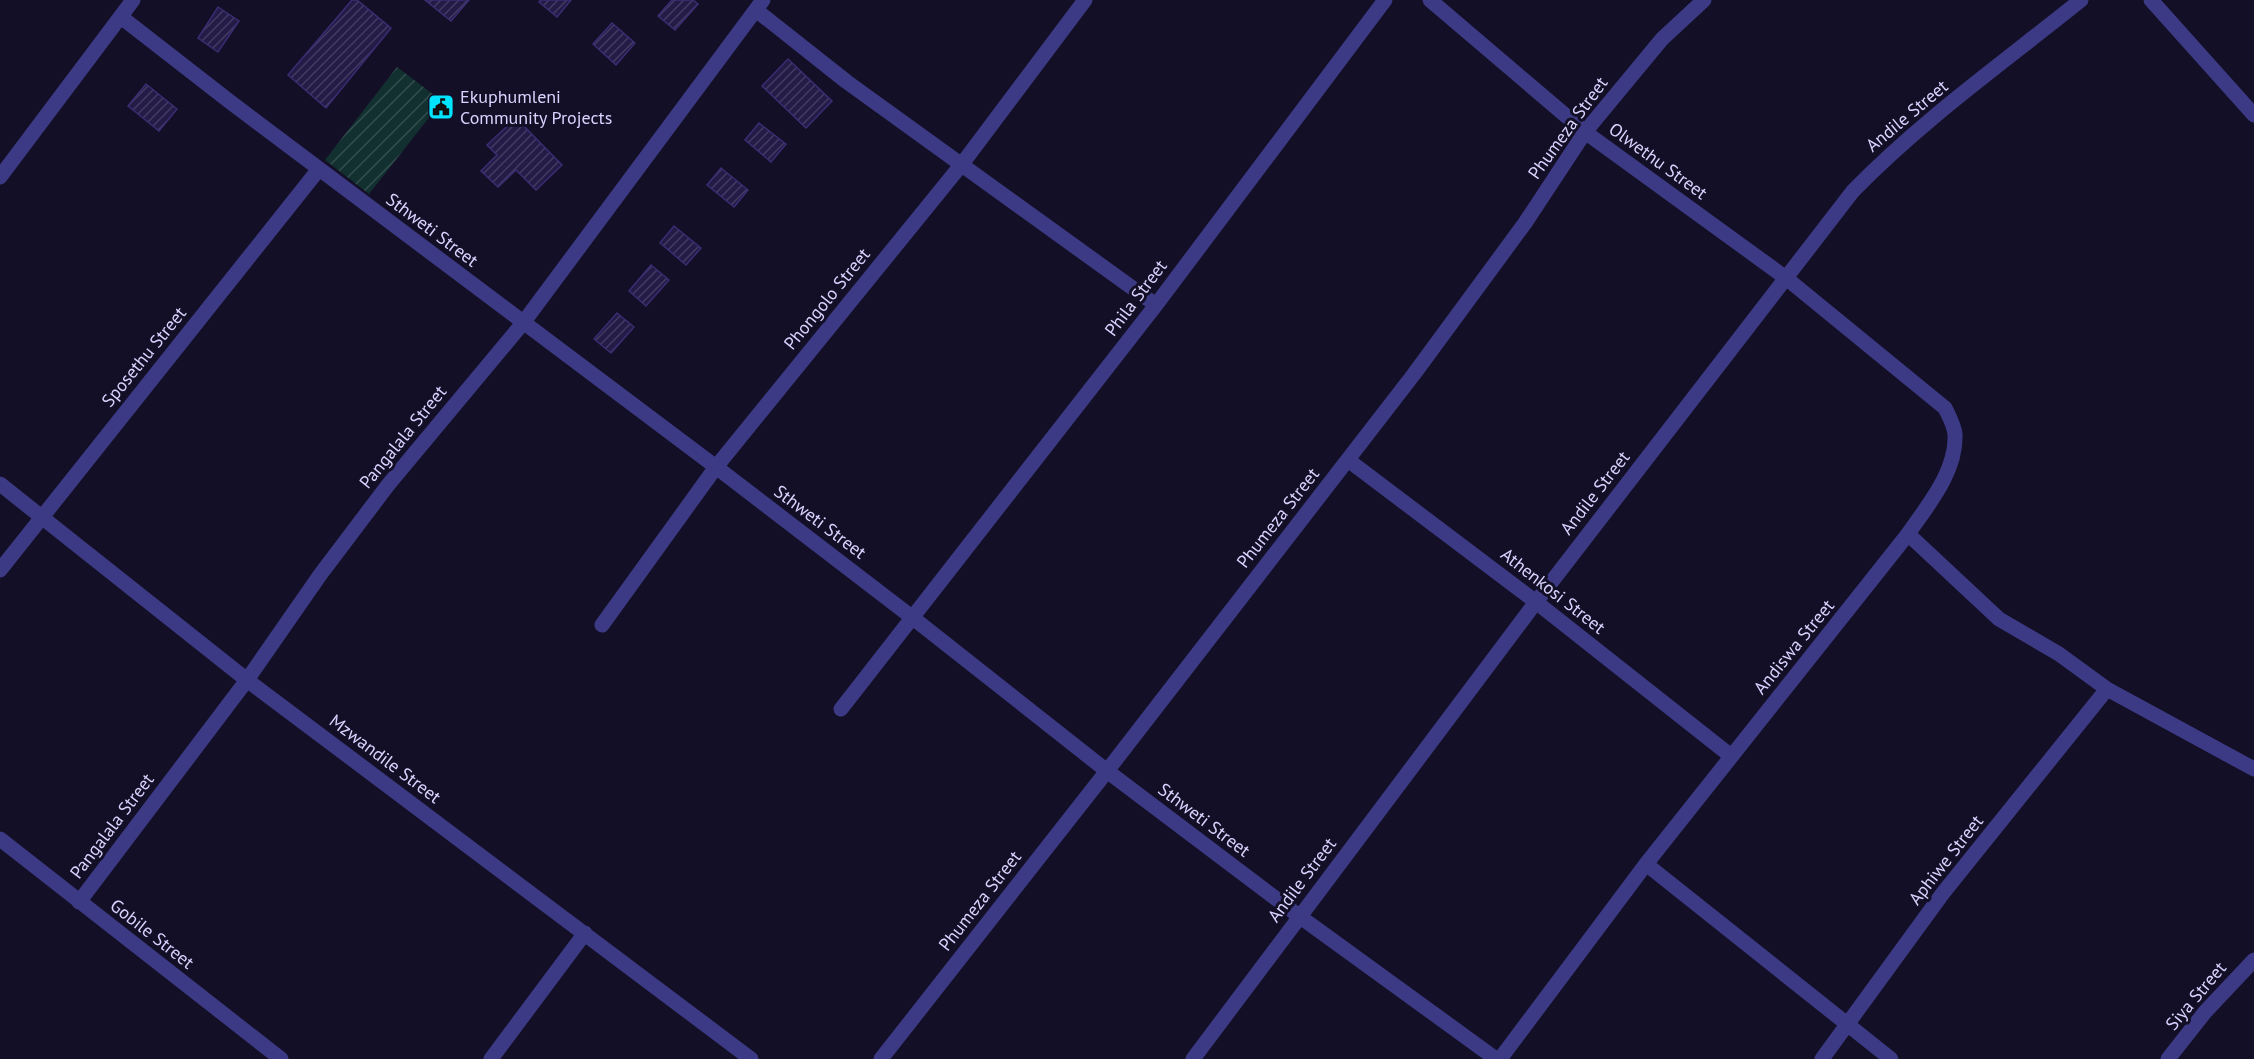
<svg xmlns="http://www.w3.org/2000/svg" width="2254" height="1059" font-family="'PT Sans',sans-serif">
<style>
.garden{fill:url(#garden-furrows)}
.building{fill:url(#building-hatch);stroke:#3b2d73;stroke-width:1.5}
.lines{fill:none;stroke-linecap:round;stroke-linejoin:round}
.service{stroke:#3d3a85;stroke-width:15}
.minor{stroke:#3d3a85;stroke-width:15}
.labels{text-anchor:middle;stroke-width:6;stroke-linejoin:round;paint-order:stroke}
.poi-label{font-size:18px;fill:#d9d4ff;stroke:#130f26;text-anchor:start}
.street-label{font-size:18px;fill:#d9d4ff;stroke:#130f26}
</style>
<defs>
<pattern id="garden-furrows" width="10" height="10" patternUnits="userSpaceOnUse" patternTransform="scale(1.5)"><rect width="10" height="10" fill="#12302f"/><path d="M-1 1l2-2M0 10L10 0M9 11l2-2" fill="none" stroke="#344d4e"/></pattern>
<pattern id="building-hatch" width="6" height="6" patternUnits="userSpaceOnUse" patternTransform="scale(1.5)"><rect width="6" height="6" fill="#241b47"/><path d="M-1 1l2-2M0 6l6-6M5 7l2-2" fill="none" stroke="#433b63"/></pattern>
</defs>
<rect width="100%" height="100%" fill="#130f26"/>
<path class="garden" d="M397 67 442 101 369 194 325 160Z"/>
<path class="building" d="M352 0H357L391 28 326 108 288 75Z
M425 0H469L451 21Z
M541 0H571L557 17 539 2Z
M672 0H693L698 4 675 30 658 16Z
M218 7 239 21 218 52 198 38Z
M612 23 635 43 616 65 593 44Z
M788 59 832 101 806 128 762 86Z
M146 84 177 109 159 131 128 106Z
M516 118 562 165 536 190 516 170 498 187 481 171 497 155 487 145Z
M759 123 786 144 771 162 745 140Z
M721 168 748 190 734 207 707 185Z
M674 226 701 248 686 265 660 243Z
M651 265 669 280 646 306 629 291Z
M617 313 634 327 611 353 594 339Z"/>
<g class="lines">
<path class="service" d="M1908 534 1999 619 2059 654 2107 689 2254 769"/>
<path class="minor" d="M1430 0 1585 132 1786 278 1945 408C1949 416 1954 425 1955 434 1957 471 1928 505 1908 534L1646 864 1500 1059
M2151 0 2254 115
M756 10 847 82 1156 305
M121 17 229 101 716 467 913 618 1107 771 1299 916 1496 1059
M0 177 133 0
M1348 460 1536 602 1731 756
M0 484 247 680 751 1059
M0 570 319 169
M602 625 716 467 962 164 1085 0
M841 709 1156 305 1385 0
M0 839 281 1059
M1646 864 1891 1059
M79 902 247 680 320 575 388 485 523 323 763 0
M491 1059 585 933
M881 1059 1107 771 1414 374 1525 223 1585 132 1662 39 1704 0
M1193 1059 1536 602 1853 191C1922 120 2004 62 2081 0
M1822 1059 1943 893 2107 689
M2168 1059 2205 1012 2254 960"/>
</g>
<defs>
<symbol id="civic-square" viewBox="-11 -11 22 22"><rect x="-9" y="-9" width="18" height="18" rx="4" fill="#00e5ff" stroke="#130f26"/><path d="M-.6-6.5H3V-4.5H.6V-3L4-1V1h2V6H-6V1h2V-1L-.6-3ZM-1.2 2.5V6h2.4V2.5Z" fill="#111"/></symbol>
</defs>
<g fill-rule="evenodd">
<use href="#civic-square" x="426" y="92" width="30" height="30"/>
</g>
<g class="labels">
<g class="poi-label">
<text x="460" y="103">Ekuphumleni<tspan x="460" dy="21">Community Projects</tspan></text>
</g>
<g class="street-label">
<text transform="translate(1907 116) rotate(-40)" y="6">Andile Street</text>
<text transform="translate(1568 128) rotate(-54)" y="6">Phumeza Street</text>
<text transform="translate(1658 161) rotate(36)" y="6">Olwethu Street</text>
<text transform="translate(432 230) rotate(37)" y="6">Sthweti Street</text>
<text transform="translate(1136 298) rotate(-53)" y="6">Phila Street</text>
<text transform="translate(827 299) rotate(-51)" y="6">Phongolo Street</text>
<text transform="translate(144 357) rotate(-51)" y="6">Sposethu Street</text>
<text transform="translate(403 437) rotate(-51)" y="6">Pangalala Street</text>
<text transform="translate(1595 493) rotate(-52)" y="6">Andile Street</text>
<text transform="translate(1278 518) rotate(-52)" y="6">Phumeza Street</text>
<text transform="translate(820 522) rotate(37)" y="6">Sthweti Street</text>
<text transform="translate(1553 591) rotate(38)" y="6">Athenkosi Street</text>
<text transform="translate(1794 647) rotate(-51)" y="6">Andiswa Street</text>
<text transform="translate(385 759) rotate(37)" y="6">Mzwandile Street</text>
<text transform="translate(1204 820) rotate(37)" y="6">Sthweti Street</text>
<text transform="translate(112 826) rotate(-53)" y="6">Pangalala Street</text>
<text transform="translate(1946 860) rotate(-52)" y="6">Aphiwe Street</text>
<text transform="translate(1302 880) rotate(-53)" y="6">Andile Street</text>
<text transform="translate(980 901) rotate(-52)" y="6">Phumeza Street</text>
<text transform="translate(152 934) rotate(38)" y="6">Gobile Street</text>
<text transform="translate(2196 996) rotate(-50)" y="6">Siya Street</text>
</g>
</g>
</svg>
